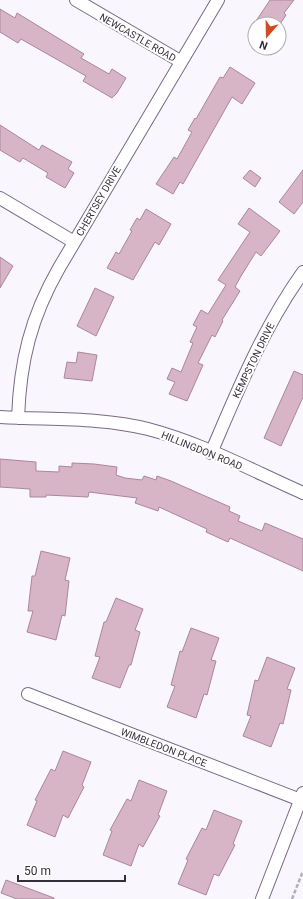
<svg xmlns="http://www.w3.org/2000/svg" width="303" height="899" font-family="Roboto,sans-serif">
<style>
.building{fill:#d8b4c7;stroke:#aa879a}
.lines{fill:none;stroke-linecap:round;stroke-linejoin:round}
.street-casing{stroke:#786b89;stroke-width:14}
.path{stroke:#b3afb8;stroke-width:2.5;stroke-dasharray:4 2;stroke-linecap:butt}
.street{stroke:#fff;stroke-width:12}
.labels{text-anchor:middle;stroke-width:4;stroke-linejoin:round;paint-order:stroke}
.street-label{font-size:10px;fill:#352f3c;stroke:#fff}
</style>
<rect width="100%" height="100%" fill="#f9f6fd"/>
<path class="building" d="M270 0H294L284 13 286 15 280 24H254Z
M0 9 15 18 17 13 84 54 81 58 109 74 112 69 126 78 117 93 112 98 83 81 86 76 21 39 18 43 0 32Z
M230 67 255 83 242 104 232 97 183 184 180 182 173 194 156 184 174 157 177 159 192 132 188 130 195 118 196 119 220 77 223 78Z
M0 125 39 150 42 145 72 162 68 169 74 173 65 188 46 177 48 173 23 158 20 162 0 150Z
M250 170 261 178 255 187 243 178Z
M303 170V202L294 214 279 202Z
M249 208 280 231 261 256 256 252 241 276 235 287 240 291 222 320 223 321 215 337 212 335 198 363 203 365 187 401 169 394 175 382 167 379 172 368 181 372 193 343 190 342 197 327 193 325 201 310 208 314 226 285 218 280 250 232 238 224Z
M146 209 171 224 159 245 155 242 133 280 107 268 116 252 119 254 132 231 130 230 137 218 140 220Z
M0 257 13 266 0 288Z
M95 288 114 297 96 336 77 326Z
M78 352 97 355 92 381 64 378 67 362 76 363Z
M294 371 303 375V397L281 446 264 438Z
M0 459 36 462V471L59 472V466L72 467V463L94 464 117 467 116 475 125 478 142 480 144 476 156 480 157 476 171 481 230 507 229 511 240 516 238 521 262 531 265 523 303 539V571L230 538 228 542 206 532 207 529 159 507 158 511 135 503 137 498 89 492 88 497 46 495V497H30V489L0 487Z
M41 551 70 558 65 580 69 581 65 616 62 615 56 640 27 632 33 611H28L32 576H35Z
M116 598 143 609 135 630 140 632 131 665H129L120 688 92 678 100 657 95 656 104 622H106Z
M191 628 219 638 211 660 216 661 207 695 204 694 196 718 167 707 175 686 171 685 180 651 182 652Z
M267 657 295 668 287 689 291 690 283 724 280 723 271 747 243 736 251 716 247 715 255 680 258 681Z
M63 751 91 762 82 785 84 787 68 818 63 815 55 837 27 825 37 801 35 800 51 769 55 771Z
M139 780 167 791 158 815 160 816 143 847 139 844 131 866 103 855 112 831 110 830 127 799 131 801Z
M214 810 242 821 233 844 235 845 219 876 214 874 206 895 178 884 188 860 186 859 202 828 206 830Z
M6 880 54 898V899H17L1 893Z"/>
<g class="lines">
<defs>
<path id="street" d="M76 0 180 61
M0 198 74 242
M0 417C49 420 101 417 148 429 202 443 253 471 303 493
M18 418C20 361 31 317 59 268L218 0
M211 453C238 390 263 328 303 272
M28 694 303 801
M262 899 303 793"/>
</defs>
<use href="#street" class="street-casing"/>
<path class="path" d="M292 899 303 871"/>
<use href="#street" class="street"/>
</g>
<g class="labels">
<g class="street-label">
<text transform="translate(138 37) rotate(30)" y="4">NEWCASTLE ROAD</text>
<text transform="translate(98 201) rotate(-60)" y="4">CHERTSEY DRIVE</text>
<text transform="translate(253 360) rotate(-64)" y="4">KEMPSTON DRIVE</text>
<text transform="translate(202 450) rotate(22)" y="4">HILLINGDON ROAD</text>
<text transform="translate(164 747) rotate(21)" y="4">WIMBLEDON PLACE</text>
</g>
</g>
<g transform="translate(267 36) rotate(200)"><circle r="19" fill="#ffffff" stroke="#aeacb1"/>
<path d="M0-3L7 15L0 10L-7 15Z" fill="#d34924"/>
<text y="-6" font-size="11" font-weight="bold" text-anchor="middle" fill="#352f3c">N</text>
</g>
<path d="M18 875v6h107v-6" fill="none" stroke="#352f3c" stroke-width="2"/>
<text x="24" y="875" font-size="12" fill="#352f3c" stroke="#ffffff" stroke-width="3" paint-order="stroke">50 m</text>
</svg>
